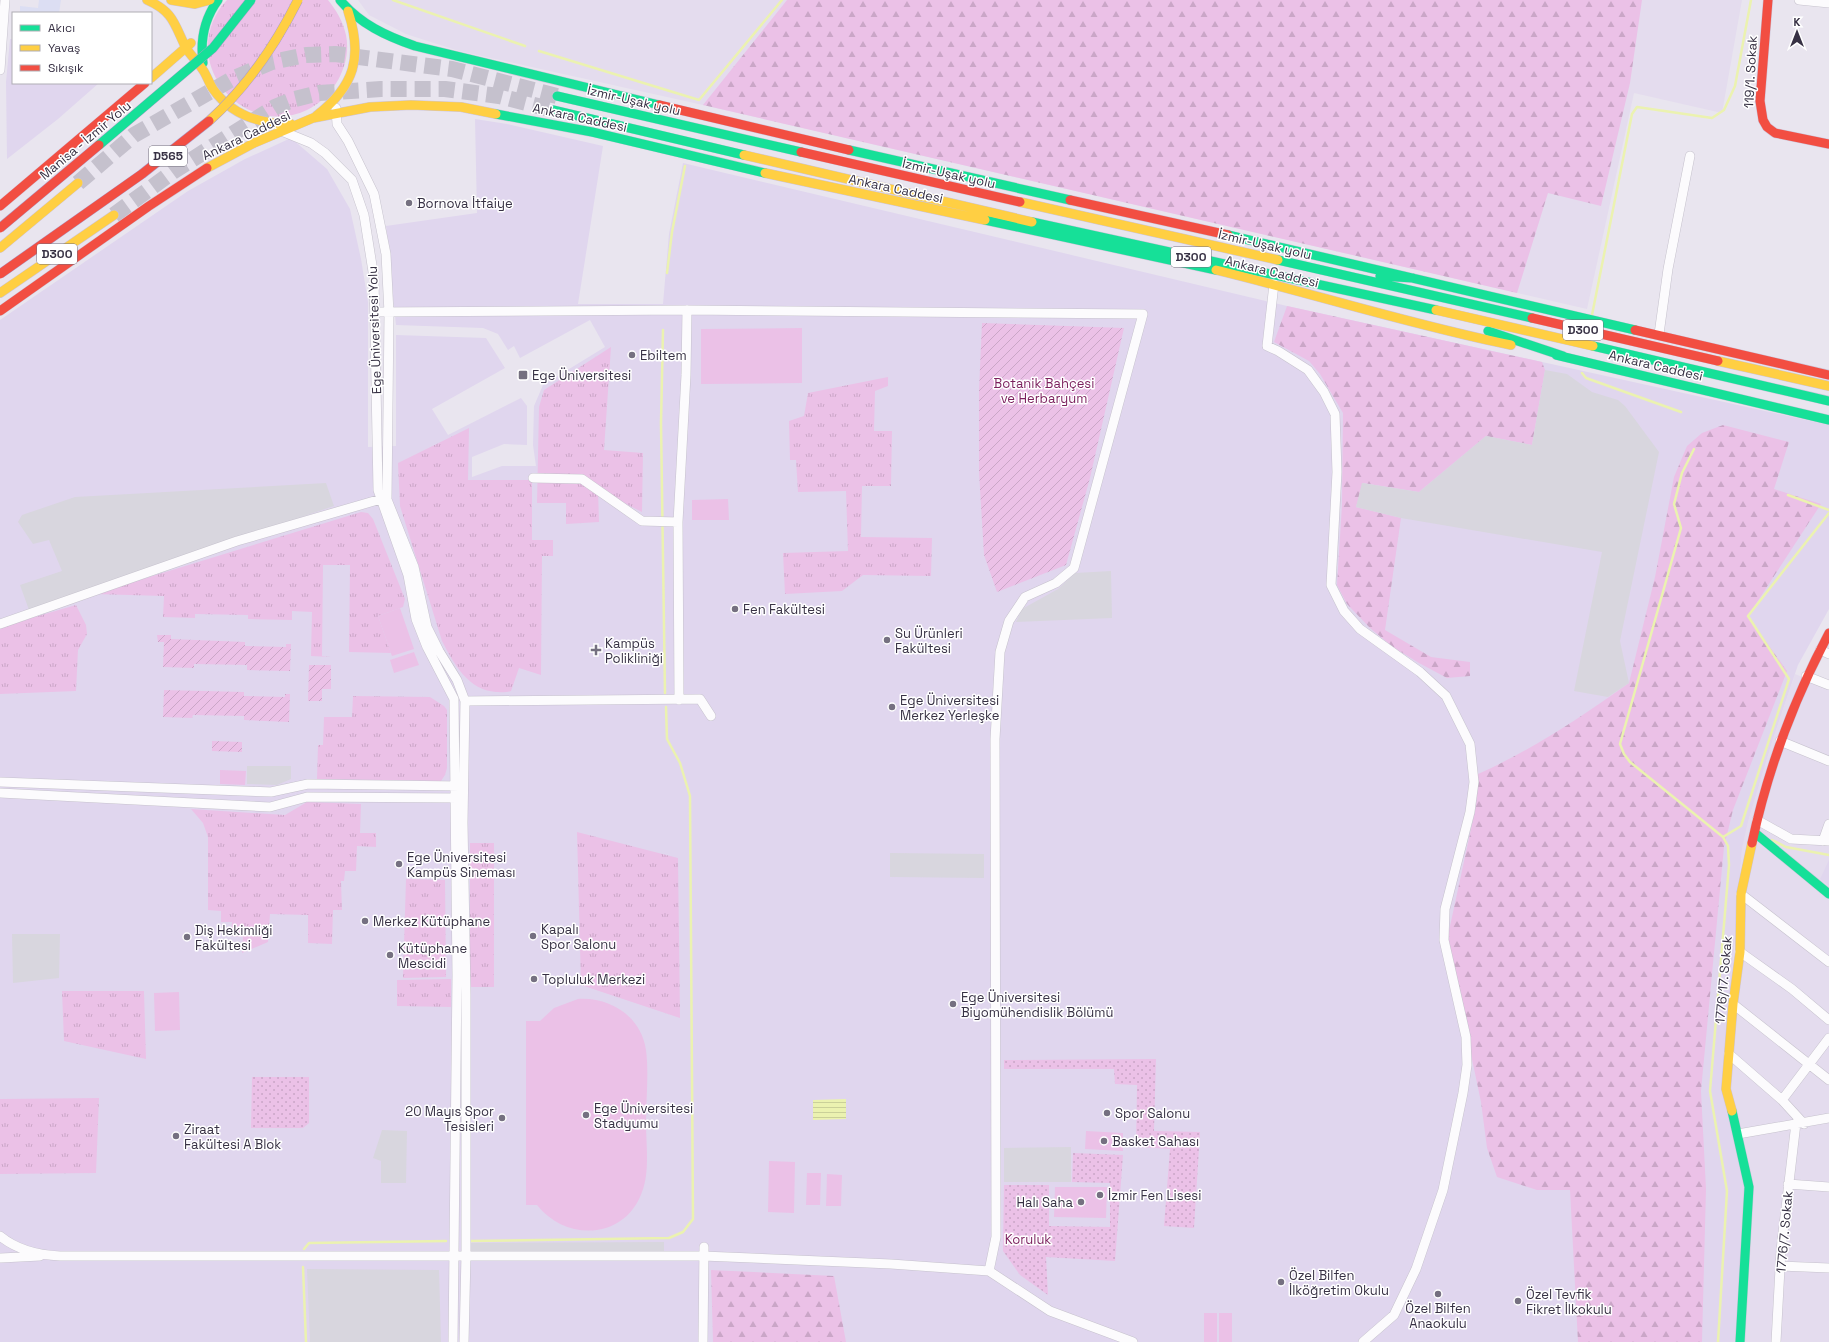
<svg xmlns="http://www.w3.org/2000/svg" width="1829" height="1342" font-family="'Space Grotesk',sans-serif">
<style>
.residential{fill:#e4dcee}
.education{fill:#e0d6ee}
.medical{fill:#dcdef3}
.grass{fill:url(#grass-tufts)}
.forest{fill:url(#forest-firs)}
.park{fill:url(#park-dots)}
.garden{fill:url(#garden-furrows)}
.pitch{fill:#ebc1e7}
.parking{fill:#d8d6de}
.water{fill:url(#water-rules)}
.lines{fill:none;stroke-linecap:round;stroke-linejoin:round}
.stream{stroke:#ebf2b0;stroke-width:2.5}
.highway-tunnel{stroke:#c5c1cd;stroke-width:16;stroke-dasharray:16 8;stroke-linecap:butt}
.street-casing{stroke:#c6c2cd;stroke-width:10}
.fast-casing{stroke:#cdc4d8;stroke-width:10}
.slow-casing{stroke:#cdc4d8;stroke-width:10}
.jam-casing{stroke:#cdc4d8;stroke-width:10}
.street{stroke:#fcfbfd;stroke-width:9}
.fast{stroke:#16e098;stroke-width:9}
.slow{stroke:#ffcf43;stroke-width:9}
.jam{stroke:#f24e42;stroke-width:9}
.fast-bridge-casing{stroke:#ac9eca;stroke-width:10;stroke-linecap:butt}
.slow-bridge-casing{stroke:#ac9eca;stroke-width:10;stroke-linecap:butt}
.jam-bridge-casing{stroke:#ac9eca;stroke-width:10;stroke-linecap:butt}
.fast-bridge{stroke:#16e098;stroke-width:9}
.slow-bridge{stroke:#ffcf43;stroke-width:9}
.jam-bridge{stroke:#f24e42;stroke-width:9}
.poi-dot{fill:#757080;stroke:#fff;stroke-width:1.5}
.labels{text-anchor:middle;stroke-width:3;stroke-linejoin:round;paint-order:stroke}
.shield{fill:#fff;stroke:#736f7c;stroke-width:1}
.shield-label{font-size:12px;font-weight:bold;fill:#373144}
.street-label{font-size:13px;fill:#373144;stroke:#fff}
.poi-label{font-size:13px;fill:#373144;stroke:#fff;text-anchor:start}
.park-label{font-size:13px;fill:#7b1f5d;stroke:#fff}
</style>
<defs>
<pattern id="grass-tufts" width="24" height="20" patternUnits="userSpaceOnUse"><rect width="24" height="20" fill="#ebc1e7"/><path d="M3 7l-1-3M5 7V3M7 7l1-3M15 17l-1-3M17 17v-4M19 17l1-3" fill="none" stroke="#caa6c7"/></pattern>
<pattern id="forest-firs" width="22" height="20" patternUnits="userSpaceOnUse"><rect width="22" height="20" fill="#ebc1e7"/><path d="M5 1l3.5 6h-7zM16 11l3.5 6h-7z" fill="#caa6c7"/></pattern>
<pattern id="park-dots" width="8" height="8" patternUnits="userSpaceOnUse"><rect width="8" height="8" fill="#ebc1e7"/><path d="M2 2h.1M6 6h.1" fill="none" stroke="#caa6c7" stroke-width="1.8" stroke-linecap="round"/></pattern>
<pattern id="garden-furrows" width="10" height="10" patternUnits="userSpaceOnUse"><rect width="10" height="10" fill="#ebc1e7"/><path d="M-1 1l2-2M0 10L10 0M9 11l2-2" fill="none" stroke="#caa6c7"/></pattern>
<pattern id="water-rules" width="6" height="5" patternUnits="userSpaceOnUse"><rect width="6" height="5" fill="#ebf2b0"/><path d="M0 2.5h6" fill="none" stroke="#cad099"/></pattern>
</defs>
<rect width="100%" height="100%" fill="#e9e5ef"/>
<path class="residential" d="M358 0H1742L1722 113 1634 93 1587 309 703 105 459 51 406 34 369 15Z
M1795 674 1829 688V1342H1737L1723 1091 1742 849 1748 822 1773 739Z"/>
<path class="education" d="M10 39H13V83H99L58 119 7 159 6 82Z
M475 119 507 124 603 146 578 304H663L669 234 683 163 1287 306 1829 425V609L1798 665 1773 739 1748 822 1742 849 1723 1091 1745 1190 1736 1342H0V320L188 191 245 159 291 138 327 169 350 209 361 259 368 302V447L396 446V335L486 338 505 368 432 409 448 435 521 398 527 406V445L504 444 472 457V477L502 466H536L533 445 534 406 543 385 605 347 590 320 520 358 514 346 508 350 498 334 483 328 396 325 386 226 477 213Z
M1829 860V886L1820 879Z"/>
<path class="medical" d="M39 0H61L59 13H20V6L38 8Z"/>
<path class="grass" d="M227 0H328C336 10 343 21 346 35 352 64 334 97 307 110 265 130 218 102 209 59 205 38 212 15 227 0Z
M611 347 604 450 643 453 642 512 598 490 599 522 566 524V503H537L539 407 544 390Z
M888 377V386L875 391 874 431H892L891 486H862L861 537 932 538 931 576 863 575 842 591 785 594 783 553 848 551 846 491 798 492 796 460H790L789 421 804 416 808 393Z
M469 428 468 480H532V540H553V556H542L541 675 519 668 511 691C506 693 502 692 496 692 468 690 454 664 442 641L400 506 398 463Z
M361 512 368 513 373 519 405 599 403 607 378 616 391 653 349 652 350 565H323L322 656 331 657 311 656 312 612 292 611V620L248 619V615L195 614V618L163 617 164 596 94 594Z
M76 605 86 625 87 634 78 650 76 691 0 694V627Z
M353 696 430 697 444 706 447 710V768L445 775 441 781 317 779 318 745H323L324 717H352Z
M307 802 361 804 360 833H376V847L357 846 356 871H345L344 881H341L342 910H333L332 944 308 943V915L270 914 268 942 242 953 243 937 231 936 232 922H221V911L208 910V837L203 823 191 809 285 815Z
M577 832 678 858 680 1018 581 985Z
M470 843H494V987H470Z
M406 879 445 880 446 977 403 978Z
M451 979V1007L397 1006V980Z
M62 991H144L146 1059 64 1041Z
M99 1098 96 1173 0 1174V1099Z"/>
<path class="forest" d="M787 0H1642L1630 83 1601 206 1548 193 1517 293 703 105Z
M1287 306 1542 362 1545 370 1532 445 1486 436 1419 492 1363 483 1356 507 1401 518 1385 630 1431 657 1470 662V676L1447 678 1419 663 1393 647 1370 628 1347 604 1337 585 1342 505 1343 413 1320 374 1309 361 1274 342Z
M1723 425 1789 442 1774 489 1821 504 1748 616 1787 671 1733 810 1724 847 1701 1091 1706 1189 1702 1342H1578L1570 1190H1537L1497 1177 1487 1148 1481 1102 1447 940 1476 806 1478 774C1532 750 1581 717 1629 683L1655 577 1674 477 1687 446 1702 433Z
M711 1270 834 1276 846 1342H713Z"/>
<path class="park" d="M1156 1059 1154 1131 1200 1132 1194 1228 1164 1226 1170 1149 1136 1147 1137 1085 1115 1084 1114 1069H1004V1060Z
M252 1077H309V1123L303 1128H251Z
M1073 1153 1123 1155 1115 1261 1046 1257 1048 1295 1020 1275 1003 1251 1004 1185H1049V1226L1110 1227V1183L1072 1182Z"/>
<path class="garden" d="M982 323 1124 328 1090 478 1066 565 997 592 984 555 979 472V390Z
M157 635H171V639L245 642V646L286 647V644H291L290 671 247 670V665L194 664V668L163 667 164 642H158Z
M309 665H331V689H322V701H308Z
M164 690 244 692V696L285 697V694H290L289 722 244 720V716L193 715 192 718 163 717Z
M212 741 242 742V752L212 751Z"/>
<path class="pitch" d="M802 328V383L701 384V329Z
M728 499 729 520H692V500Z
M400 608 414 649 392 656 378 616Z
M414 652 419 665 394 673 390 660Z
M220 770 246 771 245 785 220 784Z
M179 992 180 1030 155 1031 154 993Z
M578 999C610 997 641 1016 646 1050 649 1074 646 1099 646 1123 646 1145 650 1171 642 1192 625 1240 566 1242 537 1205H526V1021H540L554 1008Z
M1086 1131 1123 1133V1151L1085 1149Z
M769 1161 795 1162 794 1213 768 1212Z
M807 1173H821L820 1205H806Z
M827 1174 842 1175 841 1206H826Z
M1055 1187H1107L1106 1218 1054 1217Z
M1204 1313H1217V1342H1204Z
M1219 1313H1232V1342H1219Z"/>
<path class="parking" d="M1545 370 1567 374 1592 392 1618 400 1625 406 1659 452 1620 641 1629 683 1608 697 1574 691 1602 552 1401 518 1356 507 1362 483 1419 492 1486 436 1532 445Z
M326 483 334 506 29 610 20 585 62 571 49 540 33 544 18 522 22 515 75 497Z
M1111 571 1112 618 1016 622 1022 609 1058 589 1075 573Z
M247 766H291V779L277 785 247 784Z
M890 853 984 854V878L890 877Z
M12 934H60L59 978 13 983Z
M382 1130 407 1131 406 1183H381V1161L373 1158Z
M1071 1147V1182H1004V1148Z
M664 1242V1252L470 1253V1243Z
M307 1269 439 1270 441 1342H310Z"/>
<path class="water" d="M846 1099V1119L813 1120V1100Z"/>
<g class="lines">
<path class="stream" d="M393 0 525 46
M539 51 699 100 782 0
M667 273 672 232 685 166
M1592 315 1632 114 1637 107 1712 118 1724 110 1735 86 1751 0
M663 330 661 423 665 693
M1582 373 1586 378 1681 412
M1694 449 1682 473 1674 504 1681 528 1620 744 1624 754 1630 762 1723 837 1728 846 1729 865 1710 1091 1727 1191 1718 1342
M1788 495 1829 510
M1723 837 1741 826 1789 679 1748 616 1829 513
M1772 840 1786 847 1829 855
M471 1241 669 1238 683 1232 693 1219 690 796 680 763 667 739 666 707
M304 1249 309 1243 446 1241
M303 1267 306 1342"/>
<path class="highway-tunnel" d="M78 183 134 135 234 78 272 62 306 55 335 54 452 69 557 96
M114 215 174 171 275 107 295 99 319 93 381 89H445L499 96 553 110"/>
<defs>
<path id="street" d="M1799 0 1829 3
M0 70 5 0
M336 108 337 124 348 141 374 194 386 254 389 313 387 498
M279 130 311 143 325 153 352 180 364 215 374 278 378 490 408 575 416 619 427 647 454 699 457 975 453 1342
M1274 284 1267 346 1278 351 1308 370 1324 392 1335 414 1337 472 1331 585 1344 611 1360 629 1420 672 1446 696 1470 744 1474 782 1470 812 1445 909 1444 940 1466 1037 1467 1065 1463 1093 1443 1190 1416 1269 1394 1315 1363 1342
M375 312 687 310 1143 314 1074 568 1056 583 1025 597 1009 621 1000 652 995 739 996 1237 989 1271
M1659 334 1668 269 1690 156
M533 478 582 479 642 521 678 522
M0 624 237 541 381 499 383 495 386 497 414 567 427 627 439 651 457 680 465 701 463 823 466 994V1255L464 1342
M1820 650 1829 654
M1806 676 1829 685
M679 700 678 522 686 375 687 310
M465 701 700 699 711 716
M1780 741 1829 761
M0 782 271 792 308 784 460 786
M0 793 270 807 307 797 459 798
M1757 820 1791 839 1829 841
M1823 841 1829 824
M1741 894 1829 962
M1740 952 1792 989 1829 1020
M1733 1004 1829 1080
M1729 1054 1782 1100 1804 1124
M1782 1100 1829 1038
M1738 1134 1829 1118
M1788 1184 1829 1187
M0 1236C17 1250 38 1255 60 1256H703L891 1264 989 1271 1050 1311 1133 1342
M1 1258 40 1256
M1780 1266 1829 1268
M703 1342 704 1247
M1776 1342 1781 1250 1796 1123"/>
<path id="fast" d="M340 0C360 24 386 36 415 46L659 105
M203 63C200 40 204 19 218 0
M557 96 801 152
M553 110 744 155
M496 114 592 132 765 173
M849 150 1070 200
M985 220 1216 270
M1032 222 1436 310
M1228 235 1635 330
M1278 260 1532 318
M1380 276 1413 278
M1488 331 1563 356
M1593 346 1829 401
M1556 355 1829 420
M1755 833 1829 894
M1732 1111 1749 1187 1740 1342"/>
<path id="slow" d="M147 0C174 12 174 24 186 48 191 56 198 62 203 70 207 76 209 83 213 89 232 116 260 124 291 124
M171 0 195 4 210 0
M151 78 191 43
M316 116C355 86 363 57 348 11
M744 155 1032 222
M207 168 254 143 313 118 370 107 411 105 461 107 496 114
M765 173 985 220
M1020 202 1278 260
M0 248 78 183
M1216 270C1315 294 1412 325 1511 345
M0 293 114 215
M1436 310 1593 346
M1718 361 1829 386
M1732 1111 1726 1089 1733 1004 1740 952 1741 894 1752 843"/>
<path id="jam" d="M1768 0 1760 101 1763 120 1767 127 1775 133 1829 144
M659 105 849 150
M801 152 1020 202
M1070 200 1228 235
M0 206 145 83
M0 311 149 206 207 168
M1532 318 1718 361
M1635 330 1829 375
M1752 843C1768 768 1793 701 1829 633"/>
</defs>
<use href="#street" class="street-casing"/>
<use href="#fast" class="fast-casing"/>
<use href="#slow" class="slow-casing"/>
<use href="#jam" class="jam-casing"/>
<use href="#street" class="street"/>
<use href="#fast" class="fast"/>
<use href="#slow" class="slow"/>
<use href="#jam" class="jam"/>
<defs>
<path id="fast-bridge" d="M99 145 213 48 251 0"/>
<path id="slow-bridge" d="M209 121C248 86 275 46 298 0"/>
<path id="jam-bridge" d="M0 228 99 145
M0 274 142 174 209 121"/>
</defs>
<use href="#fast-bridge" class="fast-bridge-casing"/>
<use href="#slow-bridge" class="slow-bridge-casing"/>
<use href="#jam-bridge" class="jam-bridge-casing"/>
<use href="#fast-bridge" class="fast-bridge"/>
<use href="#slow-bridge" class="slow-bridge"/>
<use href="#jam-bridge" class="jam-bridge"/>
</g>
<g class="poi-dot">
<circle cx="409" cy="203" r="4"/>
<circle cx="632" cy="355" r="4"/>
<rect x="518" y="370" width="10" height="10" rx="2"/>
<circle cx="735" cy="609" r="4"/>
<circle cx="887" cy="640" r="4"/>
<path d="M594 644h4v4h4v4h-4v4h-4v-4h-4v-4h4z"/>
<circle cx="892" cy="707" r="4"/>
<circle cx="399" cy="864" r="4"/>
<circle cx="365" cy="921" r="4"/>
<circle cx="533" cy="936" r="4"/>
<circle cx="187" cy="937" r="4"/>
<circle cx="390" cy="955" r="4"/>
<circle cx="534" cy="979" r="4"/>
<circle cx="953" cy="1004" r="4"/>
<circle cx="1107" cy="1113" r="4"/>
<circle cx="586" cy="1115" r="4"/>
<circle cx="502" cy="1118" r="4"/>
<circle cx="176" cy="1136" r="4"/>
<circle cx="1104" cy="1141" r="4"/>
<circle cx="1100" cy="1195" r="4"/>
<circle cx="1081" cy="1202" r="4"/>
<circle cx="1281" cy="1282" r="4"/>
<circle cx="1438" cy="1294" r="4"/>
<circle cx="1518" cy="1301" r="4"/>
</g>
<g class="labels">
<g class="shield">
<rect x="149" y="146" width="38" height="20" rx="3"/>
<rect x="37" y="244" width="40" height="20" rx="3"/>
<rect x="1171" y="247" width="40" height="20" rx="3"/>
<rect x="1563" y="320" width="40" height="20" rx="3"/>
</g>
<g class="shield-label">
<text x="168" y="160">D565</text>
<text x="57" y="258">D300</text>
<text x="1191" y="261">D300</text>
<text x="1583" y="334">D300</text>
</g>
<g class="street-label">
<text transform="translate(1750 72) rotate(-87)" y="5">119/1. Sokak</text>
<text transform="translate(634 100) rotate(13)" y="5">İzmir-Uşak yolu</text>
<text transform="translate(580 117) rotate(12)" y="5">Ankara Caddesi</text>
<text transform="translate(246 135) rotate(-26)" y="5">Ankara Caddesi</text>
<text transform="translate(85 140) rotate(-40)" y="5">Manisa - İzmir Yolu</text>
<text transform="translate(949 173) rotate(13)" y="5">İzmir-Uşak yolu</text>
<text transform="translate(896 188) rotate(12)" y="5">Ankara Caddesi</text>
<text transform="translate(1265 244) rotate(13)" y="5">İzmir-Uşak yolu</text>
<text transform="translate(1272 271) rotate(14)" y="5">Ankara Caddesi</text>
<text transform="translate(374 330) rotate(-92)" y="5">Ege Üniversitesi Yolu</text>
<text transform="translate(1656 365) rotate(13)" y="5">Ankara Caddesi</text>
<text transform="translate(1723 980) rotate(-85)" y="5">1776/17. Sokak</text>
<text transform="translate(1784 1232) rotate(-85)" y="5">1776/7. Sokak</text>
</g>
<g class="poi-label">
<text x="417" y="208">Bornova İtfaiye</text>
<text x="640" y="360">Ebiltem</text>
<text x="532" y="380">Ege Üniversitesi</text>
<text x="743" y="614">Fen Fakültesi</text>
<text x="895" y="638">Su Ürünleri<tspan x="895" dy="15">Fakültesi</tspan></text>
<text x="605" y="648">Kampüs<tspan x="605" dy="15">Polikliniği</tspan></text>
<text x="900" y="705">Ege Üniversitesi<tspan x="900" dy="15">Merkez Yerleşke</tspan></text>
<text x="407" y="862">Ege Üniversitesi<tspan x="407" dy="15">Kampüs Sineması</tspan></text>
<text x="373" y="926">Merkez Kütüphane</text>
<text x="541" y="934">Kapalı<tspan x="541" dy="15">Spor Salonu</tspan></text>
<text x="195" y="935">Diş Hekimliği<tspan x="195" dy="15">Fakültesi</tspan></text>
<text x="398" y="953">Kütüphane<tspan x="398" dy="15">Mescidi</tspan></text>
<text x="542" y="984">Topluluk Merkezi</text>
<text x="961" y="1002">Ege Üniversitesi<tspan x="961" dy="15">Biyomühendislik Bölümü</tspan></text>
<text x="594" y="1113">Ege Üniversitesi<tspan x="594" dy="15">Stadyumu</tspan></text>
<text x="494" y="1116" text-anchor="end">20 Mayıs Spor<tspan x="494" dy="15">Tesisleri</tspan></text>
<text x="1115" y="1118">Spor Salonu</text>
<text x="184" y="1134">Ziraat<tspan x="184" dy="15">Fakültesi A Blok</tspan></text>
<text x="1112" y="1146">Basket Sahası</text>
<text x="1108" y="1200">İzmir Fen Lisesi</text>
<text x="1073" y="1207" text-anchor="end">Halı Saha</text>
<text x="1289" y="1280">Özel Bilfen<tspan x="1289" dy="15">İlköğretim Okulu</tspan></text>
<text x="1526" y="1299">Özel Tevfik<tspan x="1526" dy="15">Fikret İlkokulu</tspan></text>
<text x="1438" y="1313" text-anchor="middle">Özel Bilfen<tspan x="1438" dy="15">Anaokulu</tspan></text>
</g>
<g class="park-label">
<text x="1044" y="388">Botanik Bahçesi<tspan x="1044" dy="15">ve Herbaryum</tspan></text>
<text x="1028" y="1244">Koruluk</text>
</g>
</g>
<rect x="12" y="12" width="140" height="72" fill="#ffffff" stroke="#afadb4"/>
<rect x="20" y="25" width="20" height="6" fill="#16e098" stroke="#afadb4"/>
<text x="48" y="32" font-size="12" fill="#373144">Akıcı</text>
<rect x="20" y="45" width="20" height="6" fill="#ffcf43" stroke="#afadb4"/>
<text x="48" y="52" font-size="12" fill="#373144">Yavaş</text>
<rect x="20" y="65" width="20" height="6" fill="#f24e42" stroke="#afadb4"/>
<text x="48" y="72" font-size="12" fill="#373144">Sıkışık</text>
<g transform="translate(1797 32)" stroke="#ffffff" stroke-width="3" paint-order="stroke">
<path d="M0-3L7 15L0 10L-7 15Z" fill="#373144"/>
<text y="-6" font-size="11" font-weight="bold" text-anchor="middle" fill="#373144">K</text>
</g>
</svg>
